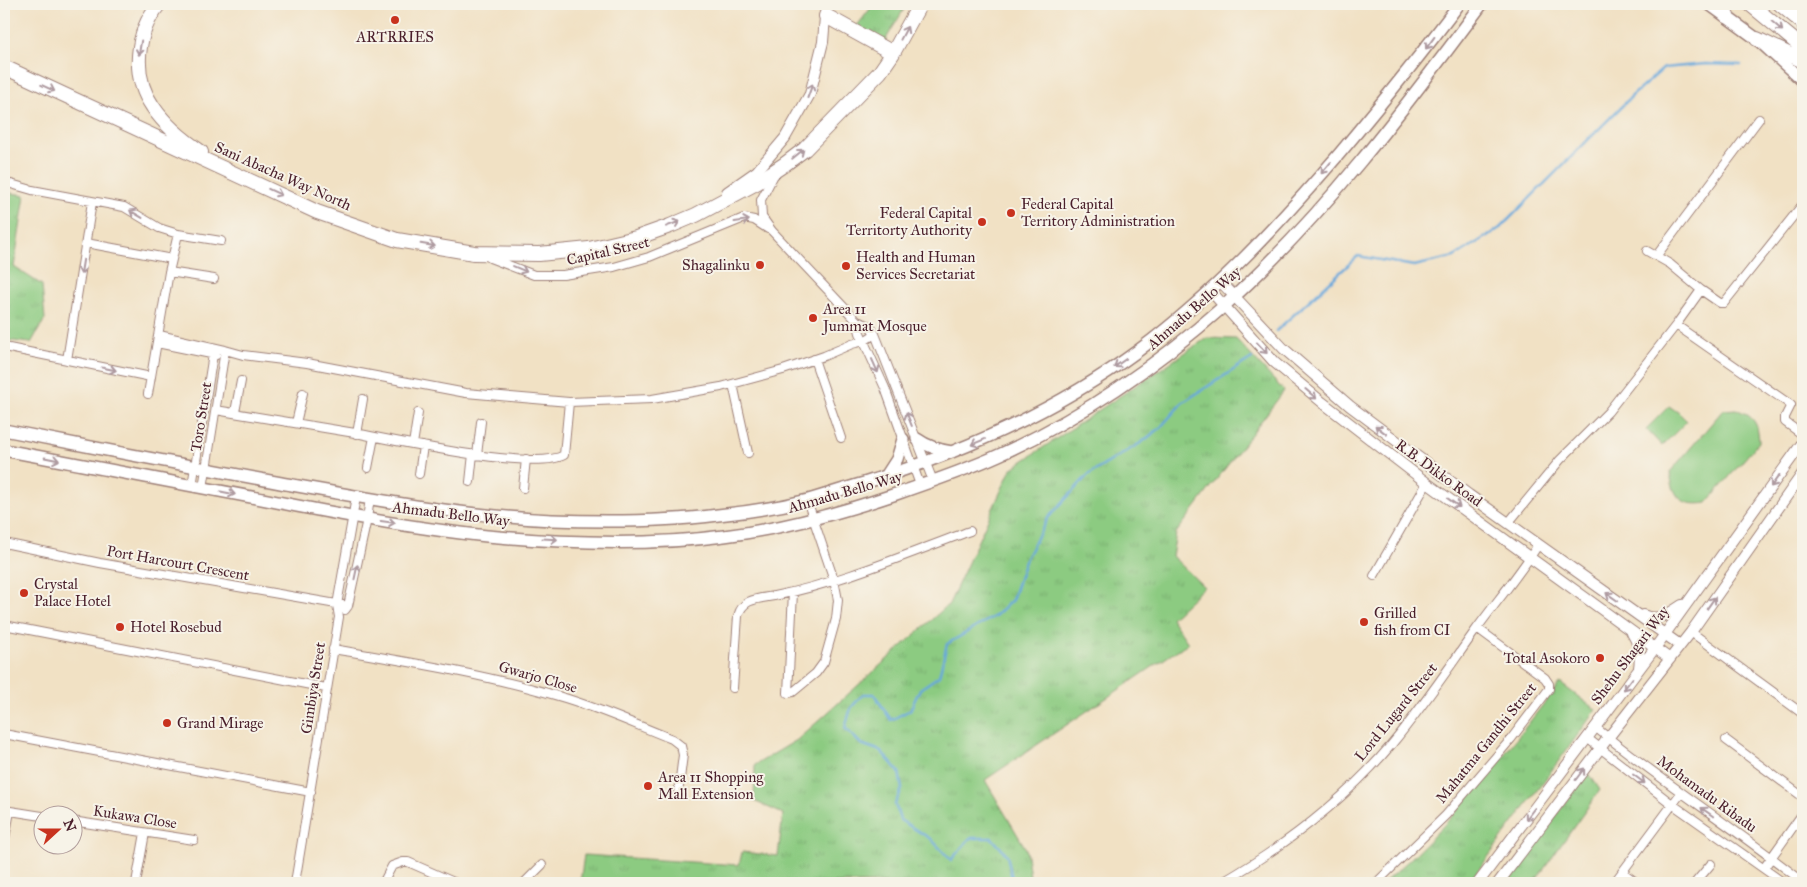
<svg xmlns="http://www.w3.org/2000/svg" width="1807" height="887" font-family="'IM FELL Great Primer',serif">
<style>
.grass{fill:url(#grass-tufts);stroke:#6b7556}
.pitch{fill:#8ccb81;stroke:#6b7556}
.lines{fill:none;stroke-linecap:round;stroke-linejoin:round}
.stream{stroke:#67a8db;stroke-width:2.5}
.street-casing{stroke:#9e8078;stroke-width:10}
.secondary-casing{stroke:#9e8078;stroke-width:12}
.primary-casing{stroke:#9e8078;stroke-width:14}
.highway-casing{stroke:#9e8078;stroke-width:16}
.street{stroke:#fff;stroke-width:8}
.secondary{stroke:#fff;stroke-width:10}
.primary{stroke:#fff;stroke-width:11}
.highway{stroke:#fff;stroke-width:14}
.oneway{stroke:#ae9aa0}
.poi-dot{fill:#c8321e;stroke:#f7f3e8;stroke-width:2}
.labels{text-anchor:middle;stroke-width:4;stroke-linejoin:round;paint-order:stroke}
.poi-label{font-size:15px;fill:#4a1f2b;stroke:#f7f3e8;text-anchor:start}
.street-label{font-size:15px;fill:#4a1f2b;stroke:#f7f3e8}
</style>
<defs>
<pattern id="grass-tufts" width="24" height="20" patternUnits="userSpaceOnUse" patternTransform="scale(1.25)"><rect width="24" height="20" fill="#8ccb81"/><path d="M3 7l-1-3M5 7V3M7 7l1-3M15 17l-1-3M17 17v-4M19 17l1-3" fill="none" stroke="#7aae70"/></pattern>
</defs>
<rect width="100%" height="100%" fill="#f7f3e8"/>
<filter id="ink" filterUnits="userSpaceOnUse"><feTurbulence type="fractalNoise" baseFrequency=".02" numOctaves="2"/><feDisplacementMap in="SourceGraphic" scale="10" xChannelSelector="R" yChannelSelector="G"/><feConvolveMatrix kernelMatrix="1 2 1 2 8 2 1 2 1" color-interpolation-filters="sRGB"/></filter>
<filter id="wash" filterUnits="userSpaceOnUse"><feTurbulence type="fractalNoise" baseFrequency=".0096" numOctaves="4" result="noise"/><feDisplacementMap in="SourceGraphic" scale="20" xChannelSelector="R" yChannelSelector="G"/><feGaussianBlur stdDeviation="1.12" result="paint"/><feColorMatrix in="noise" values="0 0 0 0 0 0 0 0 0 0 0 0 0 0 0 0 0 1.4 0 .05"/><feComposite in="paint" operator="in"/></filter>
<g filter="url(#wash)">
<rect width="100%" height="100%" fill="#f1e1c4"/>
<path class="grass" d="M874 4H907L883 44 856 27Z
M4 192 25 195 14 267 42 285 45 319 31 343 4 340Z
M1207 338 1236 339 1284 391 1176 533 1172 556 1204 587 1171 618 1188 643 985 780 1026 849 1031 883H996L994 881 979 883H580L584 855 739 865 742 852 778 856 783 814 754 801 755 765 797 740 949 604 1011 469Z
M1560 683 1596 710 1469 883H1383C1452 826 1505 753 1560 683Z
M1588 772 1600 790 1534 883H1506Z"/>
<path class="pitch" d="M1669 406 1679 413 1687 421 1662 446 1646 429Z
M1736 409C1754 417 1758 422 1759 442L1707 503C1681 507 1673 497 1670 472L1723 410Z"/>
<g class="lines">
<path class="stream" d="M1276 331 1358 256 1414 266 1454 257 1500 228 1632 96 1664 68 1705 64 1741 65
M1013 883 1007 855 992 838H970L951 860 931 839 900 820 895 804 902 789 899 772 881 751 861 744 845 728 851 708 863 694H874L891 720 910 710 920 689 939 676 947 644 995 616 1012 600 1026 558 1048 518 1088 475 1142 442 1160 428 1182 403 1252 358"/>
</g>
</g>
<g filter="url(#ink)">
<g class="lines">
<defs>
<path id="street" d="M774 175 761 200 762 217 772 231 857 321 860 333 885 388 920 485
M4 182 32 190 124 207 159 228 178 234 221 241
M86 243 172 259
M1657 255 1759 119
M490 258 534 275H563L614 267 649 257 744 218 754 220 768 229
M169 272 214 279
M1701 290 1720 303H1724L1803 204
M857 321 870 326 875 334 933 481
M1676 325 1791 405 1785 417V422L1803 435
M159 335 225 350 243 355 307 363 466 393 569 402 652 399 721 387 783 370 824 356 852 344 864 341 875 334
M157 343 216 355
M4 347 151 377
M814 359 841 438
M67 360 92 202
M733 384 748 453
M148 394 169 272 178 234
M216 410C262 418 308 425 355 433 393 440 535 472 564 455L569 402
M235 412 241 381
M296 423 303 393
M357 434 363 399
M413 444 418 413
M477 455 481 422
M368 468 374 437
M419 474 423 446
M470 482 473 454
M192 486 214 348
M203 488 225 350
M523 488 526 459
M1509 522 1560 460 1608 412 1676 325 1701 290 1670 264 1647 251
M4 543 100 563 348 606
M1374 576 1427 483
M793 592 788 693 793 692 816 673 824 662 836 619 838 600 834 580 807 500
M345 610 348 606 367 519 370 498
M4 625 326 688
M1691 632 1803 714
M333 649C409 662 484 674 558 696 597 707 634 724 672 739L681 746 683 755 678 794
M733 688 738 616C743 598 758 599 774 596 840 583 907 554 970 531
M1595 727C1662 782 1735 828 1803 882
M4 734 311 792
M1587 738 1672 804 1784 883
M1726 740 1803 797
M4 810 42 816
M72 821 194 840
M4 843 10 811
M1764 868 1803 813
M1622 872 1637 883
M136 883 145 833
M295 883 339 617 337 605 356 497
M383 883 392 866 403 862H408L456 883
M524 883 542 865
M1221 883C1285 846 1344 801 1392 744 1422 708 1448 669 1475 631 1496 602 1519 575 1538 545
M1376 883 1446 815 1511 739 1549 689V684L1545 678 1477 628
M1614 883 1681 793
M1695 883 1711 864"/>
<path id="secondary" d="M727 192 757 171 785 138 810 94 823 42 826 4
M1220 281 1284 349 1350 406 1469 495 1680 645
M1210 290 1274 362 1322 402 1427 483 1670 659
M1643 615C1658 622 1670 613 1682 605
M1632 633C1639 644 1641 655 1639 668
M1478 883 1655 648 1803 442
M1498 883 1608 738 1691 632 1803 473"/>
<path id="primary" d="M1709 4 1757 39 1803 81
M4 430C96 448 189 466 281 483 370 499 461 516 552 520 607 522 663 522 718 515 748 512 779 507 808 500 827 495 845 488 864 483 961 453 1056 411 1139 350 1214 294 1279 224 1340 153 1381 104 1421 55 1459 4
M917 439C928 447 938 450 952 452
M4 450C90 466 176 483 262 499 336 514 411 528 487 536 562 543 649 546 724 536 783 529 840 513 896 494 931 482 966 470 999 455 1081 418 1157 365 1224 306 1323 217 1403 110 1482 4
M886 476 897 459 903 439"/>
<path id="highway" d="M159 4C136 32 131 76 153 107 165 125 183 140 201 152
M1718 4 1727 16
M1750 4 1803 48
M1780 4 1803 23
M826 16 893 53
M1757 39 1803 61
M4 67 317 212 397 240 474 253 539 254 589 249 636 238 670 226 696 215 758 182 785 164 805 149 880 72 893 53 920 4"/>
</defs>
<use href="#street" class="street-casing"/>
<use href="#secondary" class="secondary-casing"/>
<use href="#primary" class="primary-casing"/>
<use href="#highway" class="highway-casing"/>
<use href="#street" class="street"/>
<use href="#secondary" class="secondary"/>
<use href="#primary" class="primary"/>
<use href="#highway" class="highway"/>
</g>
<defs><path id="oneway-shaft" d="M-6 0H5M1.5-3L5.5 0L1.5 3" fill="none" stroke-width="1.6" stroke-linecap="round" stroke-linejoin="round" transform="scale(1.25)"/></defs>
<g class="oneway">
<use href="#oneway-shaft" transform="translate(1777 26) rotate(41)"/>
<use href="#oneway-shaft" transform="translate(904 33) rotate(-62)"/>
<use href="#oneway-shaft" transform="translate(1430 43) rotate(126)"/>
<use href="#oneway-shaft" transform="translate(140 48) rotate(99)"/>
<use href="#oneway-shaft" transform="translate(48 88) rotate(25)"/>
<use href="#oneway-shaft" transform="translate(810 91) rotate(-70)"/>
<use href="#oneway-shaft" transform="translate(798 154) rotate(-39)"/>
<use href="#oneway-shaft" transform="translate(1326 168) rotate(130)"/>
<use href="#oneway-shaft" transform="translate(275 192) rotate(25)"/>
<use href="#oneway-shaft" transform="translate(136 214) rotate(-149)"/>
<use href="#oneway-shaft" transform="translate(742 221) rotate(-8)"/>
<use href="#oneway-shaft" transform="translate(673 224) rotate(-21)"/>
<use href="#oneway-shaft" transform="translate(428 245) rotate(9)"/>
<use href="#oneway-shaft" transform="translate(82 267) rotate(99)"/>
<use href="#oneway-shaft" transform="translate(520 269) rotate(23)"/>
<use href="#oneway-shaft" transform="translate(1262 348) rotate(47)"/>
<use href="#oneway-shaft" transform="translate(1120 363) rotate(145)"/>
<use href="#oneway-shaft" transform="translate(875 366) rotate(66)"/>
<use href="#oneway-shaft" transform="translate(109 369) rotate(12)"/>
<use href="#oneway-shaft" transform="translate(1311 394) rotate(41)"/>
<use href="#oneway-shaft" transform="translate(909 419) rotate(-112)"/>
<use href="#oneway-shaft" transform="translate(1381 430) rotate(-142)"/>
<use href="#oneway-shaft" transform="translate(978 442) rotate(157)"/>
<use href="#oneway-shaft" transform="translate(52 459) rotate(11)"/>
<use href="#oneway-shaft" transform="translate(1775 481) rotate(126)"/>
<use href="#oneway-shaft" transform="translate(228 493) rotate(11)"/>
<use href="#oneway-shaft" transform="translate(1454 503) rotate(36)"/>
<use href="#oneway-shaft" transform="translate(388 522) rotate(8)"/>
<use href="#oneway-shaft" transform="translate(550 539) rotate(3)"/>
<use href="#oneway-shaft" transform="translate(356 572) rotate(-78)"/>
<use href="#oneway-shaft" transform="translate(1612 597) rotate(-145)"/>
<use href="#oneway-shaft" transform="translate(1711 603) rotate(-55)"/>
<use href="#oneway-shaft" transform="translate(1628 684) rotate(127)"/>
<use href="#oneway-shaft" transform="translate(1580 774) rotate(-53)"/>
<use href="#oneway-shaft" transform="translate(1639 779) rotate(37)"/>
<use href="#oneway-shaft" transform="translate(1707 812) rotate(-145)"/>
<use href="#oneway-shaft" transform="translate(1530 814) rotate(127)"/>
</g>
</g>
<g class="poi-dot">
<circle cx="395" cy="20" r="5"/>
<circle cx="1011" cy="213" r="5"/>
<circle cx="982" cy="222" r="5"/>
<circle cx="760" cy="265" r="5"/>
<circle cx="846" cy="266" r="5"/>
<circle cx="813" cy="318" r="5"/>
<circle cx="24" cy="593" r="5"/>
<circle cx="1364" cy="622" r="5"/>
<circle cx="120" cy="627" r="5"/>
<circle cx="1600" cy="658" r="5"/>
<circle cx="167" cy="723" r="5"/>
<circle cx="648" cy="786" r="5"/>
</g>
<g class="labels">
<g class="poi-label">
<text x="395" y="42" text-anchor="middle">ARTRRIES</text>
<text x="1021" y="209">Federal Capital<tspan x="1021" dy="17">Territory Administration</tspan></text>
<text x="972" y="218" text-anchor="end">Federal Capital<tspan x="972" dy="17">Territorty Authority</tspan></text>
<text x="856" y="262">Health and Human<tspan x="856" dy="17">Services Secretariat</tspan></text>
<text x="750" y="270" text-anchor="end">Shagalinku</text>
<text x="823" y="314">Area 11<tspan x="823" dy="17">Jummat Mosque</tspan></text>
<text x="34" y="589">Crystal<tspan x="34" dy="17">Palace Hotel</tspan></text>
<text x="1374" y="618">Grilled<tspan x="1374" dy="17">fish from CI</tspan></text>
<text x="130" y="632">Hotel Rosebud</text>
<text x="1590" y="663" text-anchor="end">Total Asokoro</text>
<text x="177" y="728">Grand Mirage</text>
<text x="658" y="782">Area 11 Shopping<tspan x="658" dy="17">Mall Extension</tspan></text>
</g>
<g class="street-label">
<text transform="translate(283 176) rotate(24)" y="5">Sani Abacha Way North</text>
<text transform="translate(608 251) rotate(-13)" y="5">Capital Street</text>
<text transform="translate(1194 308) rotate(-41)" y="5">Ahmadu Bello Way</text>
<text transform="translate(201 417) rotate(-81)" y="5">Toro Street</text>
<text transform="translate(1439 473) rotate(36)" y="5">R.B. Dikko Road</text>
<text transform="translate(845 492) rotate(-16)" y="5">Ahmadu Bello Way</text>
<text transform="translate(451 514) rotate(7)" y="5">Ahmadu Bello Way</text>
<text transform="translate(178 563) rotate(10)" y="5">Port Harcourt Crescent</text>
<text transform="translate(1630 655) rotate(-53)" y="5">Shehu Shagari Way</text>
<text transform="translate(538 677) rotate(16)" y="5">Gwarjo Close</text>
<text transform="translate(313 688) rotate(-81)" y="5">Gimbiya Street</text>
<text transform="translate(1396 712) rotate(-51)" y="5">Lord Lugard Street</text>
<text transform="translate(1486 743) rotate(-51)" y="5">Mahatma Gandhi Street</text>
<text transform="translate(1707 794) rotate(36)" y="5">Mohamadu Ribadu</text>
<text transform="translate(135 817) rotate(9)" y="5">Kukawa Close</text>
</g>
</g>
<rect width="1807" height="887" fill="none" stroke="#f7f3e8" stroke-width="20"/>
<g transform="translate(58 830) rotate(69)"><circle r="24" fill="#f7f3e8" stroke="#b29e9c"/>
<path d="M0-4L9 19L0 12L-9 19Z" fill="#c8321e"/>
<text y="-8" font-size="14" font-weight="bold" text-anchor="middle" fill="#4a1f2b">N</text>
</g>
</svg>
